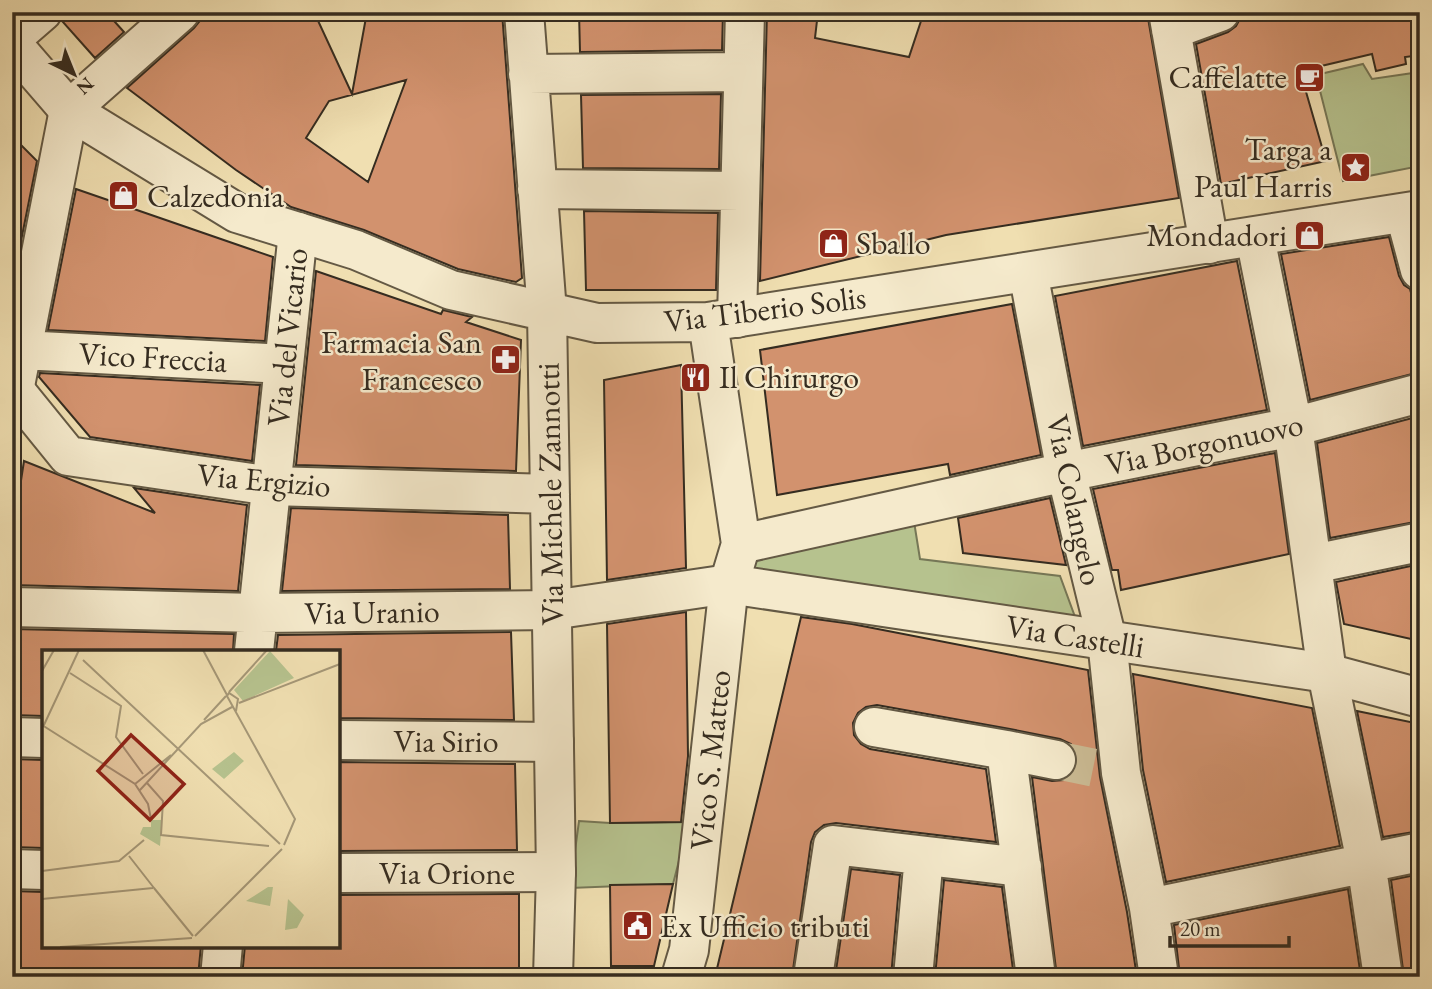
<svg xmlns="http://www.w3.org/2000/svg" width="1432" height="989" font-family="'EB Garamond',serif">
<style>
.green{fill:#b6c28e;stroke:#767757;stroke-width:2}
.building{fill:#d2926e;stroke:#352c20;stroke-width:2;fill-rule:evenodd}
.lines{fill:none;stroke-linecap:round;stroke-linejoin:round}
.minor-tunnel{stroke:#cbbb94;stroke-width:38;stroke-dasharray:38 19;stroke-linecap:butt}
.minor-casing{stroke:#645944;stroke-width:42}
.tertiary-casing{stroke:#645944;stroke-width:42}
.minor{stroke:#f5eacc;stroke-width:38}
.tertiary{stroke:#f5eacc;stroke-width:38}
.labels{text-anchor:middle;stroke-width:5;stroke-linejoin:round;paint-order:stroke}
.poi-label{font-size:32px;fill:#352c20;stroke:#f5eacc;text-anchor:end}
.street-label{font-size:32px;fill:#352c20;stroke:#f5eacc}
.inset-road{fill:none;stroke:#a59777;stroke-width:2}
.view{fill:#8f2418;fill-opacity:0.15;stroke:#8f2418;stroke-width:3.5}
.inset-edge{fill:none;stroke:#352c20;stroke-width:3.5}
</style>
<rect width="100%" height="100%" fill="#f0dfb1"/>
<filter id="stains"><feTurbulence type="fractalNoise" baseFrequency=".00286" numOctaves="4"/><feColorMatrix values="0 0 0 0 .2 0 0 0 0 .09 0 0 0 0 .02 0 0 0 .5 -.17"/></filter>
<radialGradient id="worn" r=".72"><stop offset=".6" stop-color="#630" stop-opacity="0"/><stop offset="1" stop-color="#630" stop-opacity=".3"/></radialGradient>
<path class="green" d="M1363 64 1372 79 1420 72V166L1343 181 1316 75Z
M912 509 920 559 1060 576 1078 625 737 577 741 544Z
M579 821 610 823 689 822 673 884 570 888Z"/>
<path class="building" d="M63 12H106L124 32 95 58 62 21Z
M207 12H314L352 94 367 12H502L522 278 516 282 458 269 364 230 291 207 236 170 127 88 194 28ZM406 80 368 182 306 138 329 101Z
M579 12H723L722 50 580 52Z
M767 12H818L815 38 909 57 924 12H1147L1179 198 946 235 760 281Z
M1254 12H1420V55L1405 57 1406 64 1376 71 1372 54 1300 71 1326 161 1221 184 1196 44 1228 32 1236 26 1241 17Z
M721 94 719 169 583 168 581 95Z
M12 136 37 161 12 286Z
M76 189 273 257 265 341 48 330Z
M584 211 718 213 716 290H586Z
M1389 237 1399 276 1404 285 1410 289 1420 327V372L1310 400 1281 254Z
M1237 261 1267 410 1083 446 1055 296Z
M316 271 441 314 443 310 472 317 466 322 521 340 516 471 296 465Z
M1012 304 1041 455 950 475 948 464 777 495 760 350Z
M681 365 686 568 607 580 604 380Z
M40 373 260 385 252 461 90 437 39 377Z
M1420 416V521L1330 538 1317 443Z
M1275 453 1289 554 1121 590 1118 570H1112L1093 489Z
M24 461 155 513 134 488 247 505 238 591 12 585V539Z
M1050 498 1066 565 963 553 958 518Z
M291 508 508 515 510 589 282 591Z
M1420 564V641L1344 624 1336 582Z
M686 612 688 756 681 822 610 823 607 624Z
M801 617 852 624 1088 670 1100 777 1127 912 1137 977H1057L1032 777 1052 781 1064 780 1072 775 1077 764V754L1071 744 1060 739 1010 729 877 705 866 707 858 713 853 723 854 735 861 744 870 749 986 769 996 842 836 823 824 825 815 832 811 842 792 977H715Z
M12 629 234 634 233 651H44V716L12 715Z
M511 632 514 720 338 718V651H276L278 635Z
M1133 674 1312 708 1340 846 1166 882 1143 770Z
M1357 711 1420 724V831L1383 837Z
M12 759 44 760V848L12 847Z
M338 762 515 764 517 850 338 851Z
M851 869 900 875 891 977H835Z
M1420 874V977H1404L1391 880Z
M944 880 1002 887 1014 977H935Z
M673 884 654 966H611L610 885Z
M1348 889 1361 977H1180L1174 925Z
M12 891 44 892V945H201L198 977H12Z
M519 894V977H242L245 945H338V895Z"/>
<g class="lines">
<path class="minor-tunnel" d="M1056 760 1100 769"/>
<defs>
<path id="minor" d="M524 12 547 312
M1168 12 1209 244
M1171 30 1220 12
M12 38 42 12
M528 74 743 72
M537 189 740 191
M1405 214 1420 270
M1255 237 1293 427 1327 673 1366 862 1383 977
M1028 272 1066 472 1107 640 1121 773 1149 908 1159 977
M737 318 745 12
M22 350 284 364
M12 401 69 110 180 12
M741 544 1066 472 1293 427 1420 393
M1313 564 1420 542
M12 607 258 613 552 610 729 584
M254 651 298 232
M874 727 1006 750 1036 977
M12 737 44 738
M338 740 554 742
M1006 750 1056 760
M12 869 44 870
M338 873 556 872
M1149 908 1420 852
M220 977 223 945
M813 977 833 845 1022 867
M913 977 924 856"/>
<path id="tertiary" d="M12 44 69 110 237 213 356 250 451 290 597 323 708 322 1420 210
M547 312 556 872 553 977
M12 387 68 456 271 486 550 494
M729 584 1327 673 1420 698
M681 977 689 950 729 584 741 544 708 322"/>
</defs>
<use href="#minor" class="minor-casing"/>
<use href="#tertiary" class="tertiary-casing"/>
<use href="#minor" class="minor"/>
<use href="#tertiary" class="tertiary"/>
</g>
<defs>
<symbol id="cafe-square" viewBox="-11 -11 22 22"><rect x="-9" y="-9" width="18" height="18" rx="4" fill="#8f2418" stroke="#f5eacc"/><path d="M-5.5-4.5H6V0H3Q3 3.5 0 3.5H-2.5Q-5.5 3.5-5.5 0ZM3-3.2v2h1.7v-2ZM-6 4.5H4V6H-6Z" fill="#fff"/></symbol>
<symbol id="sight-square" viewBox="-11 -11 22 22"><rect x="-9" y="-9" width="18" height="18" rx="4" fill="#8f2418" stroke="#f5eacc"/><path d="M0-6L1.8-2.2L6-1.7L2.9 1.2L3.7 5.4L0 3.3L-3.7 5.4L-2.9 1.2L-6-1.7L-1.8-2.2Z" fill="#fff"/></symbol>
<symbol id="shop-square" viewBox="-11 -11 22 22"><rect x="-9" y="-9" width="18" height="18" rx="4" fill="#8f2418" stroke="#f5eacc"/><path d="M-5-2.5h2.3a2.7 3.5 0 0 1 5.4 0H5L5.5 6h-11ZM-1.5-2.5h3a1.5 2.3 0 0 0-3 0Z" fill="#fff"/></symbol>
<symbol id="pharmacy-square" viewBox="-11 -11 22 22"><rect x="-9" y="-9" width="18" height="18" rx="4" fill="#8f2418" stroke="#f5eacc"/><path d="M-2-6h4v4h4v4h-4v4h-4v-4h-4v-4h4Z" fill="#fff"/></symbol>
<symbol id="restaurant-square" viewBox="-11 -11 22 22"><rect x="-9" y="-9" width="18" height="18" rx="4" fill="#8f2418" stroke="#f5eacc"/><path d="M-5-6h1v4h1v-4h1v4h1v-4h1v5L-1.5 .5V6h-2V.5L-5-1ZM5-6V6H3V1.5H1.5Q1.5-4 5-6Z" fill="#fff"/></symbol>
<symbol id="civic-square" viewBox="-11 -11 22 22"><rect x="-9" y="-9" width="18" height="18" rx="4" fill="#8f2418" stroke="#f5eacc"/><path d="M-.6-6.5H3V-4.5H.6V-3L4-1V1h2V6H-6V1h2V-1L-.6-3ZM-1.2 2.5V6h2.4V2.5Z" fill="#fff"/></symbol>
</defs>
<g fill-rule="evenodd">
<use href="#cafe-square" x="1292" y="60" width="35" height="35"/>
<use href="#sight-square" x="1338" y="150" width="35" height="35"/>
<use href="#shop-square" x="106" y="178" width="35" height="35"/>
<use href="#shop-square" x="1292" y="218" width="35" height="35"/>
<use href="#shop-square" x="816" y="226" width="35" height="35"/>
<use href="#pharmacy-square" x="488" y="342" width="35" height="35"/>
<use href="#restaurant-square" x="678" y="360" width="35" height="35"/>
<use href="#civic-square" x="620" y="908" width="35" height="35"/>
</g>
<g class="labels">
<g class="poi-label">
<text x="1287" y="88">Caffelatte</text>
<text x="1332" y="160">Targa a<tspan x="1332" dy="37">Paul Harris</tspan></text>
<text x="147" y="207" text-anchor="start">Calzedonia</text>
<text x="1287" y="246">Mondadori</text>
<text x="856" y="254" text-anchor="start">Sballo</text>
<text x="482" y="353">Farmacia San<tspan x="482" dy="37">Francesco</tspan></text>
<text x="719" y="388" text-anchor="start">Il Chirurgo</text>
<text x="660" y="937" text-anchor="start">Ex Ufficio tributi</text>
</g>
<g class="street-label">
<text transform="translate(765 309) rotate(-7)" y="11">Via Tiberio Solis</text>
<text transform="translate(287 337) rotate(-84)" y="11">Via del Vicario</text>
<text transform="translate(153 357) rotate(3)" y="11">Vico Freccia</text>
<text transform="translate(1204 444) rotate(-12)" y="11">Via Borgonuovo</text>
<text transform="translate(264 480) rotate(5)" y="11">Via Ergizio</text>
<text transform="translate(550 494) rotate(-91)" y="11">Via Michele Zannotti</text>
<text transform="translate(1075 500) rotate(78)" y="11">Via Colangelo</text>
<text transform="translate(372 612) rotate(-1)" y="11">Via Uranio</text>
<text transform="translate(1075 636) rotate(9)" y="11">Via Castelli</text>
<text x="446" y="752">Via Sirio</text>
<text transform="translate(710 760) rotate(-84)" y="11">Vico S. Matteo</text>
<text x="447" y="884">Via Orione</text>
</g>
</g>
<g transform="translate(42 650)">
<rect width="298" height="298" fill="#f0dfb1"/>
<path d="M228 1 252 28 201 51 192 40ZM192 102 202 111 182 129 170 119ZM109 170H120L118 196 98 184 101 177H109ZM226 237H231L228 256 204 251ZM246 249 262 265 255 278 243 280Z" fill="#b6c28e"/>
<path class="inset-road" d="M161 0 185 45M41 10 238 194M0 21 12 0M28 23 79 56 74 87 101 124M187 42 225 0M197 53 298 14M194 61 196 49 187 43 185 46 253 169 242 195M162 70 184 46M0 75 93 134 106 154 109 169M1 77 37 0M105 133 121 151 119 185 227 196M93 134 129 105M98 140 159 74 190 57M87 206 112 238M0 221 77 211 102 190M112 238 151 286M0 249 111 238M153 286 240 199M18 297 150 288"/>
<path class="view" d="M89 85 142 134 108 170 56 121Z"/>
<rect width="298" height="298" class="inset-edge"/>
</g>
<rect width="1432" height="989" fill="none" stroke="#f0dfb1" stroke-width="42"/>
<rect x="14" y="14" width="1404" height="961" fill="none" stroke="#352c20" stroke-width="3.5"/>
<rect x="21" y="21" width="1390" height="947" fill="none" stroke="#352c20" stroke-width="2"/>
<g transform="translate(74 74) rotate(137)" stroke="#f5eacc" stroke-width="5" paint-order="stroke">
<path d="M0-5L12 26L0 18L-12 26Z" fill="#352c20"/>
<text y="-10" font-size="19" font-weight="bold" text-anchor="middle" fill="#352c20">N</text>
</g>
<path d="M1170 936v10h119v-10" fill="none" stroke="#352c20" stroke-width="3.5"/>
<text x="1180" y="936" font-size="21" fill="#352c20" stroke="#f5eacc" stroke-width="5" paint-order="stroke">20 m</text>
<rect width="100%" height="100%" filter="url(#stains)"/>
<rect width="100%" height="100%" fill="url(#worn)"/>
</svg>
